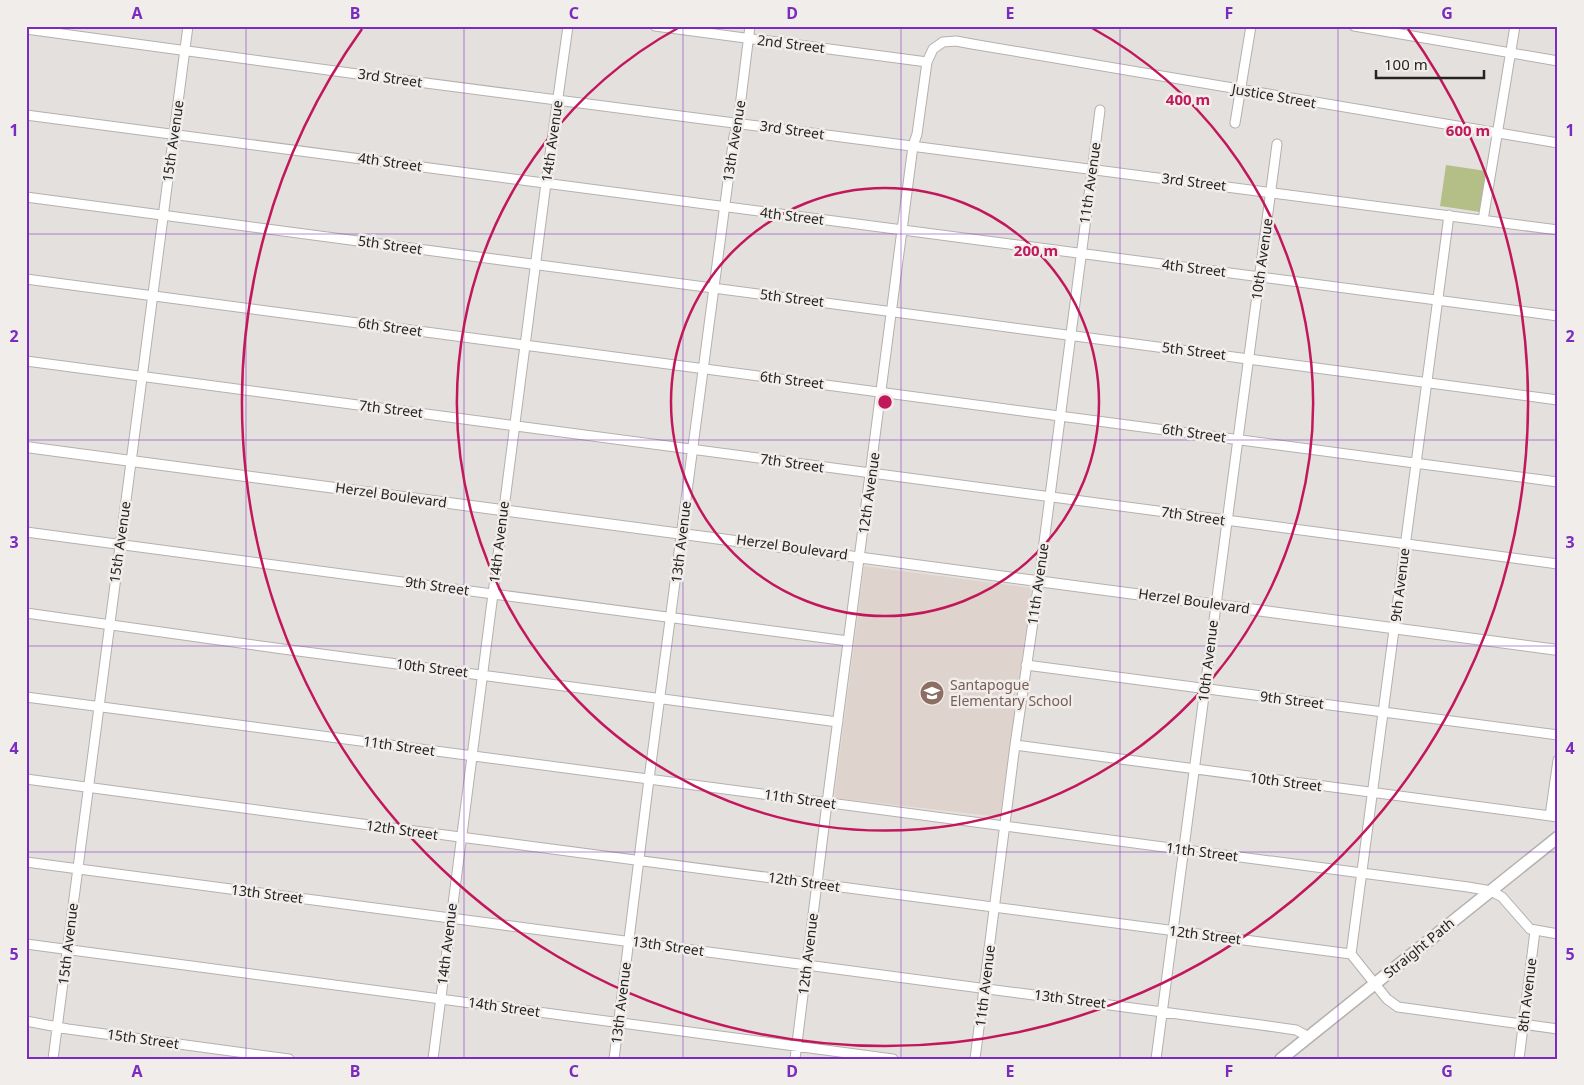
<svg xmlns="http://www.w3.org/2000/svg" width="1584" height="1085" font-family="'Noto Sans',sans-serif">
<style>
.built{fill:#dfd4cd}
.green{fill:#b4bf87}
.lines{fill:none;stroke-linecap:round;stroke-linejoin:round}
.minor-casing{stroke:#b4b0ae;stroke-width:11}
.tertiary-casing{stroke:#b4b0ae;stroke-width:12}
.secondary-casing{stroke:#b4b0ae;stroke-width:14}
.minor{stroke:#fff;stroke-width:9}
.tertiary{stroke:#fff;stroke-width:10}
.secondary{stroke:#fff;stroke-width:11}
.grid{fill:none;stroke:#7b2cbf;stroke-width:1;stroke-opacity:0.55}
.ring{fill:none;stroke:#c2185b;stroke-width:2.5}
.labels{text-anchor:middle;stroke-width:5;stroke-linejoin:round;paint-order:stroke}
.street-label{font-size:14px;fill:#252423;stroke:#f1edeb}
.education-label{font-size:14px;fill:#785e54;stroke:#f1edeb;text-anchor:start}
.centre{fill:#c2185b;stroke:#f1edeb;stroke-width:2.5}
.ring-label{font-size:15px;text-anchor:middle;font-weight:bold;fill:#c2185b;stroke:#f1edeb;stroke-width:5;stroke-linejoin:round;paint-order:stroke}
.neatline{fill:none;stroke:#7b2cbf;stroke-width:2}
.grid-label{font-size:16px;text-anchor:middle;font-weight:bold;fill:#7b2cbf}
</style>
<rect width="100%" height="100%" fill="#e4e0de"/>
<path class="built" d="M864 566 1032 588 1000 817 834 798Z"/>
<path class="green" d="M1446 165 1486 171 1480 212 1440 206Z"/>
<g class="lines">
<defs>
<path id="minor" d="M655 26 927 62
M1354 26 1558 61
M26 29 372 76 1558 230
M26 115 1558 316
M1235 123 1251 26
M26 197 1558 400
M1483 220 1515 26
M26 279 1558 482
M26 361 1558 564
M26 532 848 641
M26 613 283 649 838 722
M1026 665 1558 735
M26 697 1468 887 1491 891 1502 897 1530 929 1558 934
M1015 745 1558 817
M26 779 460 837 1351 954 1387 999 1398 1007 1558 1029
M1550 816 1558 760
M26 862 1261 1025 1296 1030 1309 1037
M26 944 893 1059
M1351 954 1449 215
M26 1021 68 1029 289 1059
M53 1059 188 26
M433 1059 546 183 568 26
M614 1059 649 779 734 136 738 123 750 26
M795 1059 827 803 913 146 917 134 927 62 933 49 943 42 956 41 972 44 1558 143
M975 1059 1015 745 1039 581 1100 110
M1156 1059 1277 144
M1519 1059 1535 931"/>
<path id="tertiary" d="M26 447 1558 650"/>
<path id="secondary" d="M1281 1059 1558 837"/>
</defs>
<use href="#minor" class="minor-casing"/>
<use href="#tertiary" class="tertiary-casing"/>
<use href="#secondary" class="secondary-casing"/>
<use href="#minor" class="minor"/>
<use href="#tertiary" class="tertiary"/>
<use href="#secondary" class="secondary"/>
</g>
<path class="grid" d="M246 26V1059M464 26V1059M683 26V1059M901 26V1059M1120 26V1059M1338 26V1059M26 234H1558M26 440H1558M26 646H1558M26 852H1558"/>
<g class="ring">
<circle cx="885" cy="402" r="214"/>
<path d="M1092 28A428 428 0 1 1 678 28"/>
<path d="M1408 29A643 643 0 1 1 362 29"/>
</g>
<defs>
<symbol id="school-disc" viewBox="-11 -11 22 22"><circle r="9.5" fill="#8d6e63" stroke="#f1edeb"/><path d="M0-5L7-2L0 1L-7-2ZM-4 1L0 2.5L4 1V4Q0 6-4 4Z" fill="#fff"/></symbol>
</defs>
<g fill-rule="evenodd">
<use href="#school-disc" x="918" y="679" width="28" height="28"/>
</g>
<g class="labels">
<g class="street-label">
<text transform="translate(791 44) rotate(7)" y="5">2nd Street</text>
<text transform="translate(390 78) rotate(8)" y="5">3rd Street</text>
<text transform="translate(1274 96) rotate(10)" y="5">Justice Street</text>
<text transform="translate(792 130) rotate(8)" y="5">3rd Street</text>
<text transform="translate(173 141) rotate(-82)" y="5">15th Avenue</text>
<text transform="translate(552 141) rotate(-82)" y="5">14th Avenue</text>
<text transform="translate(734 141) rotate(-81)" y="5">13th Avenue</text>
<text transform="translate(390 162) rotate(8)" y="5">4th Street</text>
<text transform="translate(1194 182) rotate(7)" y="5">3rd Street</text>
<text transform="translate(1090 183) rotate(-82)" y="5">11th Avenue</text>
<text transform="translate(792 216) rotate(7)" y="5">4th Street</text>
<text transform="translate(390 245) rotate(8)" y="5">5th Street</text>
<text transform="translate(1262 259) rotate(-82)" y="5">10th Avenue</text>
<text transform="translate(1194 268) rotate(7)" y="5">4th Street</text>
<text transform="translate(792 298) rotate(7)" y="5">5th Street</text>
<text transform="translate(390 327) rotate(8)" y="5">6th Street</text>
<text transform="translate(1194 351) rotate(7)" y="5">5th Street</text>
<text transform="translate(792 380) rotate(7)" y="5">6th Street</text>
<text transform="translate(391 409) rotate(7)" y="5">7th Street</text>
<text transform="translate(1194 433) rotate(8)" y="5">6th Street</text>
<text transform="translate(792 463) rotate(8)" y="5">7th Street</text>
<text transform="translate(869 493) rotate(-82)" y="5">12th Avenue</text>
<text transform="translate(391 495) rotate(8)" y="5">Herzel Boulevard</text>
<text transform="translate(1193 516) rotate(8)" y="5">7th Street</text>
<text transform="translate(120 542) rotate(-82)" y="5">15th Avenue</text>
<text transform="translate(499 542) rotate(-83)" y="5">14th Avenue</text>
<text transform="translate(681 542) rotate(-83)" y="5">13th Avenue</text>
<text transform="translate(792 547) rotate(8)" y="5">Herzel Boulevard</text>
<text transform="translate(1038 584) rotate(-82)" y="5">11th Avenue</text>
<text transform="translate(1400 585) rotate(-83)" y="5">9th Avenue</text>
<text transform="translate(437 586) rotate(8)" y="5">9th Street</text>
<text transform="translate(1194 601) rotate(8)" y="5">Herzel Boulevard</text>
<text transform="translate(1208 661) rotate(-83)" y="5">10th Avenue</text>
<text transform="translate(432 668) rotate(7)" y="5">10th Street</text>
<text transform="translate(1292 700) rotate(7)" y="5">9th Street</text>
<text transform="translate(399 746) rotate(8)" y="5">11th Street</text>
<text transform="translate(1286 782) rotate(7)" y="5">10th Street</text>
<text transform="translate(800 799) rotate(8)" y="5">11th Street</text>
<text transform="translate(402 830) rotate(8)" y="5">12th Street</text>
<text transform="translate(1202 852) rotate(7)" y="5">11th Street</text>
<text transform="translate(804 882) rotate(8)" y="5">12th Street</text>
<text transform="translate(267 894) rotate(7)" y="5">13th Street</text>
<text transform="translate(1205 935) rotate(7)" y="5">12th Street</text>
<text transform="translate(68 944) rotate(-83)" y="5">15th Avenue</text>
<text transform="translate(447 944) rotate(-83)" y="5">14th Avenue</text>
<text transform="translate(668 946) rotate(8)" y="5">13th Street</text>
<text transform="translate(1419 948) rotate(-39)" y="5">Straight Path</text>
<text transform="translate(808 954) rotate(-83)" y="5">12th Avenue</text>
<text transform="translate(985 986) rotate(-83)" y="5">11th Avenue</text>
<text transform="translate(1527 995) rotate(-83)" y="5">8th Avenue</text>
<text transform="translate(1070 999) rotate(7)" y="5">13th Street</text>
<text transform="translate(621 1003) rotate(-83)" y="5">13th Avenue</text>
<text transform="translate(504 1007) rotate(8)" y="5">14th Street</text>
<text transform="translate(143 1039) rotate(8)" y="5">15th Street</text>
</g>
<g class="education-label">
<text x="950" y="690">Santapogue<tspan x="950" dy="16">Elementary School</tspan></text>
</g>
</g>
<circle cx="885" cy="402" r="8" class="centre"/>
<g class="ring-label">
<text x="1188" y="105">400 m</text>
<text x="1468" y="136">600 m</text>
<text x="1036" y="256">200 m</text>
</g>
<rect width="1584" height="1085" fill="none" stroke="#f1edeb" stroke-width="55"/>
<path d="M1376 70v8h108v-8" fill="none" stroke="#252423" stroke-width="2.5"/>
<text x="1384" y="70" font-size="15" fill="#252423" stroke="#f1edeb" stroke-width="4" paint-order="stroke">100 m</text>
<rect x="28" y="28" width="1528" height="1030" class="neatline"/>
<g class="grid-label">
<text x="137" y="19">A</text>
<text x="355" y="19">B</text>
<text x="574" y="19">C</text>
<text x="792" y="19">D</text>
<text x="1010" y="19">E</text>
<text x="1229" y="19">F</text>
<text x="1447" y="19">G</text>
<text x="14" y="136">1</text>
<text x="1570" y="136">1</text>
<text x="14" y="342">2</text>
<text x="1570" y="342">2</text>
<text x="14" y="548">3</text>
<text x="1570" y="548">3</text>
<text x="14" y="754">4</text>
<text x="1570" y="754">4</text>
<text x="14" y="960">5</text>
<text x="1570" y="960">5</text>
<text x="137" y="1077">A</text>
<text x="355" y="1077">B</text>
<text x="574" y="1077">C</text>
<text x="792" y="1077">D</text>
<text x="1010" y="1077">E</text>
<text x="1229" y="1077">F</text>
<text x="1447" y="1077">G</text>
</g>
</svg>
